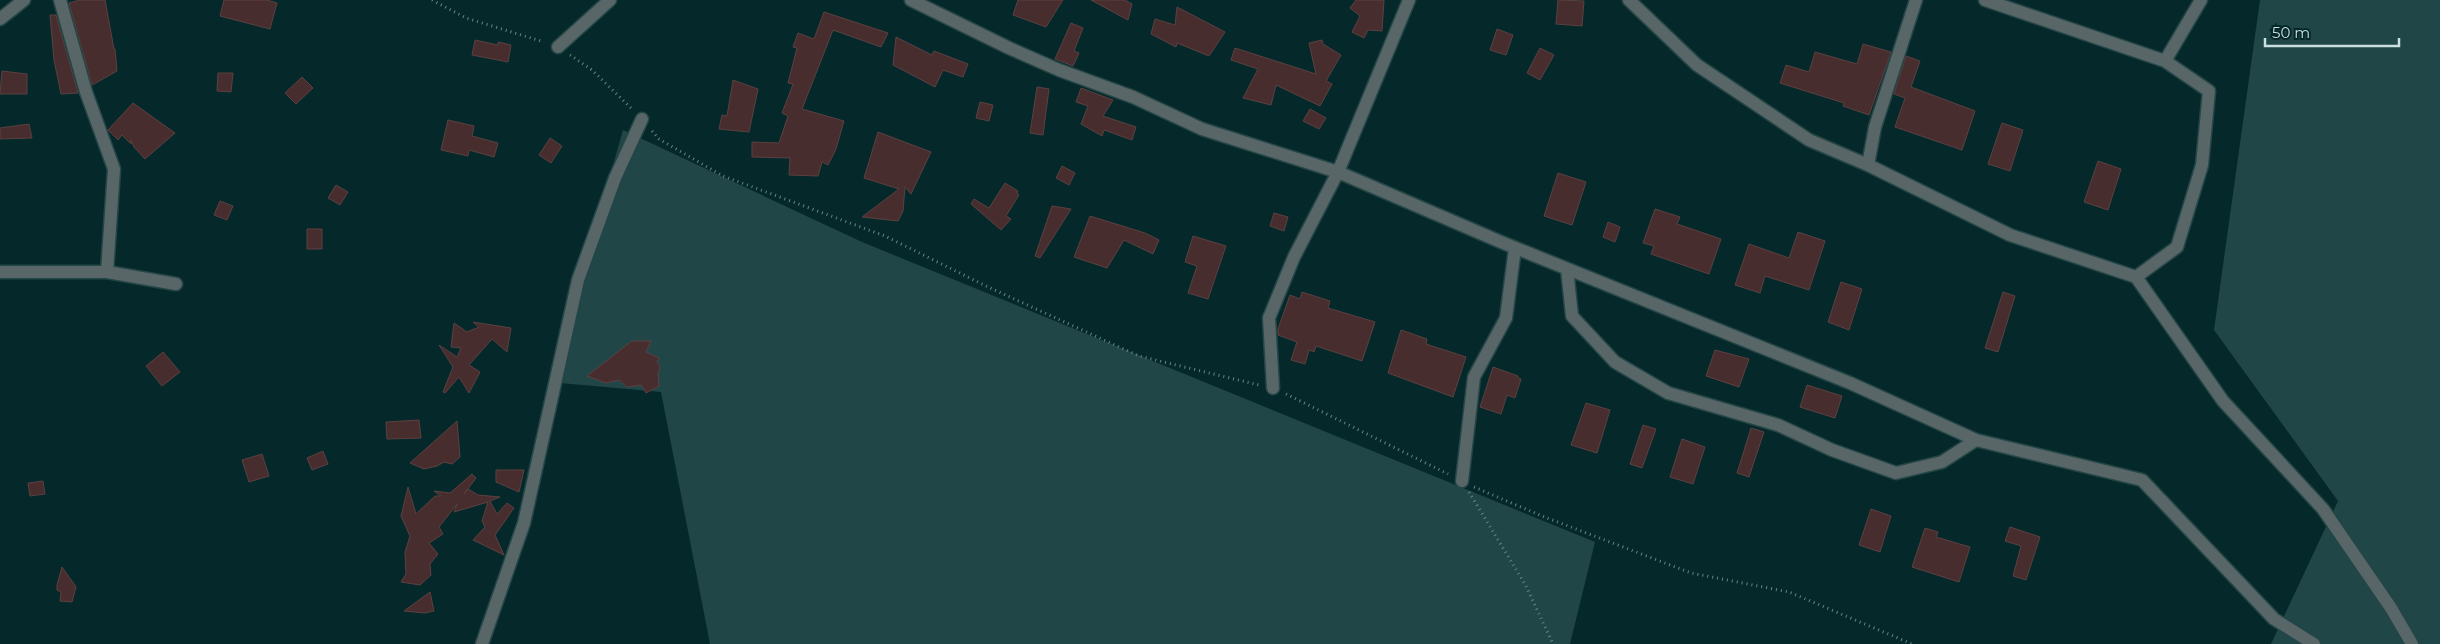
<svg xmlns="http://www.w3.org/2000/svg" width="2440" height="644" font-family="Montserrat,sans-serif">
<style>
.green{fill:#214648}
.building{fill:#482d2e;stroke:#5c4041}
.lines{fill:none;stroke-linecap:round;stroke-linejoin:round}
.minor-casing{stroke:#254647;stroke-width:15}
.path{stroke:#698485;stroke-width:3;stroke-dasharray:1 4;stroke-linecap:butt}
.minor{stroke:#586667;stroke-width:12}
</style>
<rect width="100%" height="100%" fill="#05292a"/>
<path class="green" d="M2260 0H2440V644H2271L2338 501 2214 330Z
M623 130 862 242 1595 542 1570 644H710L661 392 560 383 595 229Z"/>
<path class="building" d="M80 0H105L114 49H115L117 71 92 85 69 3Z
M224 0H267L277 3 270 29 220 16Z
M1018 0H1063L1046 27 1013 15Z
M1091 0H1125L1132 4 1128 20Z
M1356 0H1384L1382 31 1368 30 1364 38 1352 32 1360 16 1350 8Z
M1558 0 1584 1 1582 26 1556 24Z
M1177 7 1225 32 1209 56 1177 43 1176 47 1151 34 1155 19 1175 25Z
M824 12 888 33 881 47 833 30 802 109 844 121 836 149 828 165 822 162 818 176 789 175 790 158 752 157V142L779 143 788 116 782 113 793 84 788 83 797 48 793 47 798 33 814 39Z
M50 15H56L78 93 61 94 54 60Z
M1071 23 1083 28 1074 51 1079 53 1073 66 1055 59Z
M1497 29 1513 35 1506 55 1490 50Z
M896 37 932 55 934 51 968 64 963 77 943 70 935 87 893 65Z
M475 40 498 45V42L511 45 508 62 472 55Z
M1322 40 1323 44 1341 55 1326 81 1332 84 1320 106 1276 85 1271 105 1243 98 1258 69 1231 60 1235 48 1316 74 1309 43Z
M1863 44 1891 52 1869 115 1843 106 1844 103 1780 83 1786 65 1809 72 1815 52 1857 64Z
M1540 48 1554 55 1540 80 1527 73Z
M1906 56 1920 61 1911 87 1975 111 1962 150 1895 127 1905 98 1894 94Z
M2 71 27 74V94H0Z
M218 73H233L231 92 217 91Z
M302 77 313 88 296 104 285 93Z
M733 80 758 89 749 132 719 129 722 115 727 116Z
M1037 87 1049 89 1043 135 1030 133Z
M1081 88 1113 100 1103 116 1136 127 1132 140 1104 130 1102 136 1081 124 1088 106 1076 102Z
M980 102 993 105 989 121 976 118Z
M133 103 175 133 145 159 134 147 131 140V144L122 135 118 140 108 130Z
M1310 109 1326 118 1319 129 1303 121Z
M448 120 474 126 472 136 498 143 494 157 469 150 468 156 441 150Z
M2002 123 2023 130 2010 171 1988 164Z
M29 124 32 138 0 139V128Z
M878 132 931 152 911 194 905 187 903 211 898 221 862 217 899 189 864 178Z
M550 138 562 146 551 163 539 155Z
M2098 161 2121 169 2108 210 2084 202Z
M1062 166 1075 173 1069 185 1056 178Z
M1558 173 1586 182 1572 225 1544 216Z
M1005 183 1018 191 1017 194 1019 195 1006 216 1011 219 1001 230 971 204 974 199 989 208Z
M336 185 348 192 340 205 328 198Z
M220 201 233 206 227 220 214 215Z
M1052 206 1071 209 1040 258 1035 256Z
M1655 209 1680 217 1677 224 1721 239 1709 274 1651 254 1654 246 1643 243Z
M1274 213 1288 217 1284 231 1270 226Z
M1090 216 1145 233 1159 240 1153 254 1124 240 1107 268 1074 257Z
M1608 222 1620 227 1615 242 1603 237Z
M307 229H322V249H307Z
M1798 232 1825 241 1809 290 1765 276 1760 293 1735 285 1749 244 1789 258Z
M1193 236 1226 246 1208 299 1188 293 1197 266 1185 262Z
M1841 282 1862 289 1849 330 1828 322Z
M1302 292 1330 301 1328 308 1375 322 1362 361 1316 346 1314 352 1309 350 1305 364 1291 360 1297 342 1278 335V329L1290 295 1300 299Z
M2003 292 2015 296 1998 352 1985 348Z
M473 322 511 328 507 352 492 339 469 365 480 372 469 393 459 377 445 393 443 392 453 367 439 345 457 357 461 348 451 347 454 323 467 332 479 327Z
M1401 330 1427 339 1426 344 1466 357 1453 397 1388 373Z
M632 341H651L646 352 659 358 657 362 660 368 658 373 659 386 646 393 641 385 627 387 619 380 606 383 587 376Z
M1715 350 1749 359 1739 387 1706 376Z
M163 352 180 372 162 386 146 366Z
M1493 367 1518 376V378L1521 379 1515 398 1507 395 1501 414 1480 407Z
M1807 385 1842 396 1835 418 1800 407Z
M1586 403 1610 410 1597 453 1571 445Z
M419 420 421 438 387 439 386 422Z
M457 421 460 457 452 464 444 462 437 466 424 469 410 463Z
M1643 425 1656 429 1642 468 1630 464Z
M1751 428 1764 432 1749 477 1737 473Z
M1682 439 1705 447 1693 484 1670 477Z
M323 451 328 464 312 470 307 458Z
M262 454 269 476 249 482 242 460Z
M496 470H524L519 492 496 482Z
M472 474 476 478 464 494 468 489 478 495 500 497 490 501 497 514 507 503 514 508 495 535 504 555 473 540 485 527 482 521 488 502 454 512 457 504 439 527 443 534 429 543 438 554 430 564 431 575 420 585 401 582 406 574 405 552 410 536 401 516 408 487 416 514 435 496H441L434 491 450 493Z
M43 481 45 494 30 496 28 483Z
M1871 509 1891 516 1880 552 1859 545Z
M2010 527 2040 537 2026 580 2013 576 2021 546 2005 541Z
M1925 528 1938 532 1936 537 1970 547 1959 582 1912 567Z
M62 567 76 587 72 602 60 601 61 592 57 590V585Z
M430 592 434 611 425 613 404 611Z"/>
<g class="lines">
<defs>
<path id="minor" d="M60 0 86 92 114 169 107 272
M911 0 1009 48 1059 70 1133 97 1202 129 1338 172 1501 242 1850 383 1976 440 2142 480 2274 619 2314 644
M1629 0 1697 65 1809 140 1868 165 2010 235 2136 277 2223 401 2323 509 2391 608 2412 644
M1985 0 2165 61
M0 19 24 0
M558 47 610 0
M1868 165 1875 127 1916 0
M1567 269 1572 316 1615 362 1668 393 1778 425 1832 450 1896 473 1942 462 1976 440
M0 272H107L176 284
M2136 277 2177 247 2202 165 2209 91 2165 61 2201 0
M1273 388 1269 318 1294 257 1338 172 1409 0
M1462 481 1474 377 1506 318 1515 248
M482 644 524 523 578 280 615 178 642 119"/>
</defs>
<use href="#minor" class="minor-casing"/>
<path class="path" d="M432 0 466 18 544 42
M570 55 592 70 633 110
M652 131 659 139 723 176 885 236 988 287 1139 356 1259 385
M1286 394 1448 474
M1474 487 1542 516 1691 573 1789 592 1912 644
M1469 492 1526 586 1553 644"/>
<use href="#minor" class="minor"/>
</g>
<path d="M2265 38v8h134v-8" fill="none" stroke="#ccdfdf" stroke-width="2.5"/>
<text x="2272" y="38" font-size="15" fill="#ccdfdf" stroke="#05292a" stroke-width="4" paint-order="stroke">50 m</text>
</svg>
